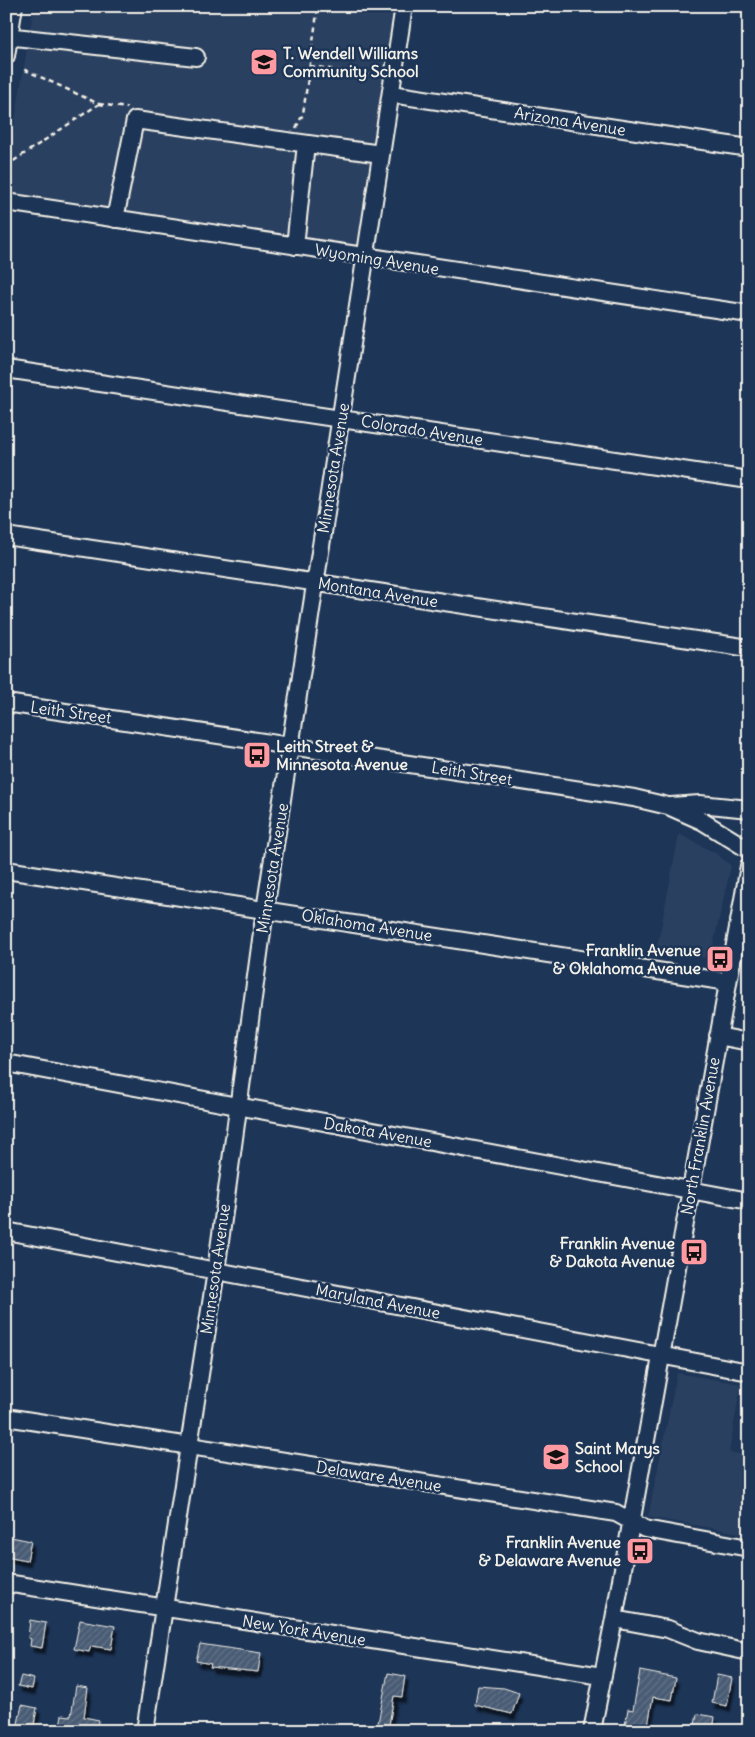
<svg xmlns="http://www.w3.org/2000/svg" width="755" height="1737" font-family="Delius,sans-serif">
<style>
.built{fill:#2a4060}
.building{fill:url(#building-hatch);stroke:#f4f1e8;filter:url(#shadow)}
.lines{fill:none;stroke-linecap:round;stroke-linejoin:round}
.minor-casing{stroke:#f4f1e8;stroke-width:20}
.path{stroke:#f4f1e8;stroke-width:2.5;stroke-dasharray:5 4;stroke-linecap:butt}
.minor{stroke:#1d3557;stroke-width:16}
.labels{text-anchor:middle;stroke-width:5;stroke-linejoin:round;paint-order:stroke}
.poi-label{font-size:16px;font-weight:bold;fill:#f4f1e8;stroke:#1d3557;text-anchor:start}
.street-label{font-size:16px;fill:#f4f1e8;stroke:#1d3557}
</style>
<defs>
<pattern id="building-hatch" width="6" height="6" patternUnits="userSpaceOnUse" patternTransform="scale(1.25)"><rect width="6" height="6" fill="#485b74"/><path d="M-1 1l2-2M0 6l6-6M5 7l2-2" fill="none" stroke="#637388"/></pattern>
<filter id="shadow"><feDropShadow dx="3" dy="5.5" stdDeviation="1" flood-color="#0009"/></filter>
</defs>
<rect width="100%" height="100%" fill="#1d3557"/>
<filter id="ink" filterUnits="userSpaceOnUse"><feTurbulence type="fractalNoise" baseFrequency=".02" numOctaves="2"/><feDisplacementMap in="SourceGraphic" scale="10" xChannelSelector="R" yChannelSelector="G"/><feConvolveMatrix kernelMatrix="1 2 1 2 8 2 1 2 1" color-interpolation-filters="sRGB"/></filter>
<g filter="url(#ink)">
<path class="built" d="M34 6H402L358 245 6 192V174Z
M679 834 717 854 731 866 710 959 657 948Z
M749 967V1030L738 1028Z
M677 1373 741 1384 729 1452 749 1456V1488L740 1533 648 1517Z"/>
<path class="building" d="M6 1536 31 1541 27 1561 6 1557Z
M30 1620 46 1623 42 1648 30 1646 31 1639 28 1638Z
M80 1620 115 1626 111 1649 91 1646 89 1652 74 1649Z
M200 1644 261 1653 258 1672 210 1667 211 1664 196 1661Z
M640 1671 676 1678 672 1700 653 1697 647 1731H624L628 1709 633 1710Z
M388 1673 405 1676 402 1697 394 1696 389 1725 378 1723Z
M717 1675 732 1678 727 1706 712 1703Z
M21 1676 34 1679 32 1689 18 1686Z
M76 1686 88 1688 84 1717 99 1720 97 1731H59L62 1715 71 1716Z
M478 1686 504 1688 519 1693 512 1714 475 1705Z
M22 1705 37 1708 33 1731 17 1728Z
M697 1714 715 1717 713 1731H694Z"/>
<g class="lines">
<defs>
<path id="minor" d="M6 36 196 57
M6 56 14 6
M391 94 749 148
M6 202 749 314
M115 219 135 120 381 154
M295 246 306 144
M6 369 749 480
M6 536 749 648
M6 703 634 798 668 806 702 821 749 850
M671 806 700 804 749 809
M6 870 728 982
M718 1036 749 1042
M6 1063 749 1201
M6 1231 749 1372
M6 1417 616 1513 645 1529 749 1548
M6 1583 602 1676
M614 1619 668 1629 698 1641 749 1652
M145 1731 216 1271 265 910 404 6
M592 1731 614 1619 749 866"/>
</defs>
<use href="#minor" class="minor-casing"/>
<path class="path" d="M368 6 387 9
M310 66 376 76
M99 104 127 108
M296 128 303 114 318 6
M6 166 99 104 21 68"/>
<use href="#minor" class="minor"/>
</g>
</g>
<defs>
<symbol id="school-square" viewBox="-11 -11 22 22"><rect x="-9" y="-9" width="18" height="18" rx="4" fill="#ff9aa2" stroke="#1d3557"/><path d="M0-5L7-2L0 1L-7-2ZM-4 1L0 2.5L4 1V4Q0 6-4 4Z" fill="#111"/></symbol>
<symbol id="bus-square" viewBox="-11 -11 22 22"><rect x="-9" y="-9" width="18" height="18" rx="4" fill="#ff9aa2" stroke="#1d3557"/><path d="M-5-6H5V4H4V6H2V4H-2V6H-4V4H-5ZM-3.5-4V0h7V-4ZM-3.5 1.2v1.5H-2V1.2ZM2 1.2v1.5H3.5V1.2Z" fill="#111"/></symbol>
</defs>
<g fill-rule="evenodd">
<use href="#school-square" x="248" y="46" width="32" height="32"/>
<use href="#bus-square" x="241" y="739" width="32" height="32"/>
<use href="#bus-square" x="704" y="943" width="32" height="32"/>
<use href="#bus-square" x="678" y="1236" width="32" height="32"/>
<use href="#school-square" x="540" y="1441" width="32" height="32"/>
<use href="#bus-square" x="624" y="1535" width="32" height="32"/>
</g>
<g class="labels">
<g class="poi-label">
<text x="283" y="59">T. Wendell Williams<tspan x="283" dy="18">Community School</tspan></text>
<text x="276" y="752">Leith Street &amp;<tspan x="276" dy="18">Minnesota Avenue</tspan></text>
<text x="701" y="956" text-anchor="end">Franklin Avenue<tspan x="701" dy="18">&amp; Oklahoma Avenue</tspan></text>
<text x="675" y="1249" text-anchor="end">Franklin Avenue<tspan x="675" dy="18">&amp; Dakota Avenue</tspan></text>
<text x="575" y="1454">Saint Marys<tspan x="575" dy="18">School</tspan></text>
<text x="621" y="1548" text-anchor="end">Franklin Avenue<tspan x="621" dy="18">&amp; Delaware Avenue</tspan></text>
</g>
<g class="street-label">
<text transform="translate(570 121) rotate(9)" y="6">Arizona Avenue</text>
<text transform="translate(377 259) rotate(9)" y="6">Wyoming Avenue</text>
<text transform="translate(422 430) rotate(9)" y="6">Colorado Avenue</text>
<text transform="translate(333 468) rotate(-81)" y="6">Minnesota Avenue</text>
<text transform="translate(378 592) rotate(9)" y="6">Montana Avenue</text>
<text transform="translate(71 712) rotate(8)" y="6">Leith Street</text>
<text transform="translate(472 773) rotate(9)" y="6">Leith Street</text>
<text transform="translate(272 868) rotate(-81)" y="6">Minnesota Avenue</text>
<text transform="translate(367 925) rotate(9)" y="6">Oklahoma Avenue</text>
<text transform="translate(378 1132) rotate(10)" y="6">Dakota Avenue</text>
<text transform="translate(700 1136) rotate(-80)" y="6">North Franklin Avenue</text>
<text transform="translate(215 1269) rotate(-82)" y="6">Minnesota Avenue</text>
<text transform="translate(378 1301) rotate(11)" y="6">Maryland Avenue</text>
<text transform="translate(379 1476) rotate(9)" y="6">Delaware Avenue</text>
<text transform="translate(304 1630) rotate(9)" y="6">New York Avenue</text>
</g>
</g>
<rect width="755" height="1737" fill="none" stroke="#1d3557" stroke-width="25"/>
<rect x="12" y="12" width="730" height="1712" fill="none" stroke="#f4f1e8" stroke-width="2" filter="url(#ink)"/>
</svg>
